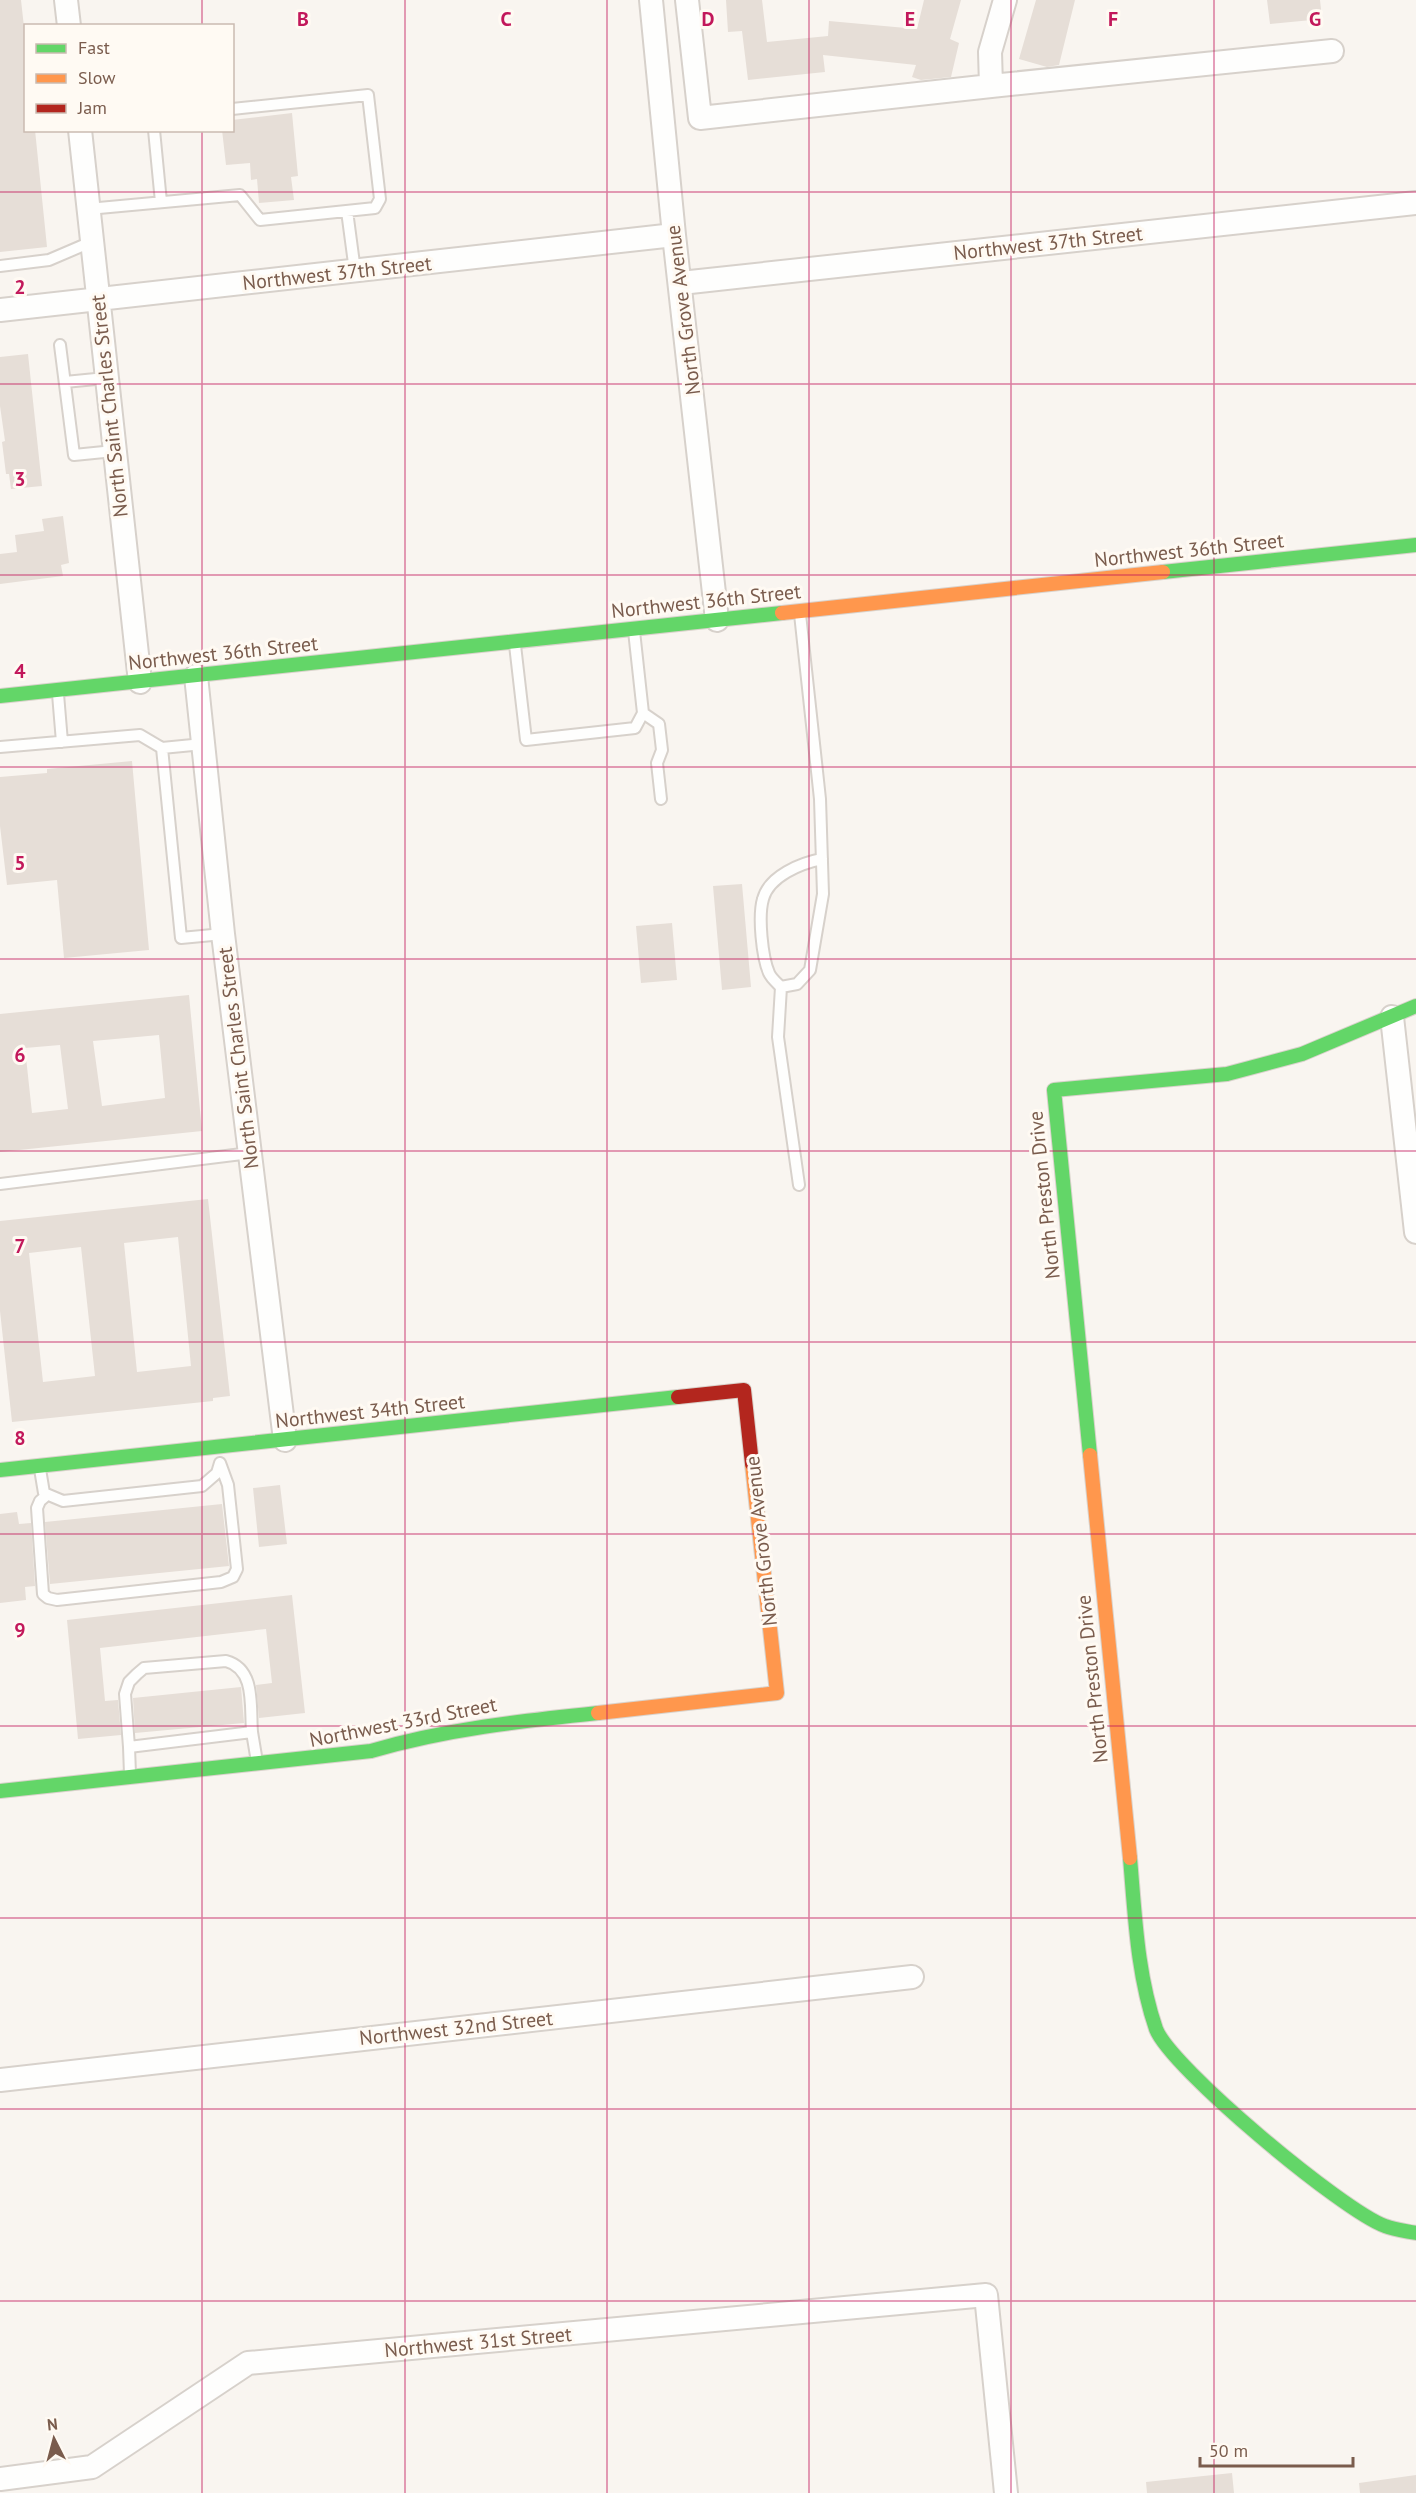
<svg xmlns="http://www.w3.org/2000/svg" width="1416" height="2493" font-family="'PT Sans',sans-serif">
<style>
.building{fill:#e6ded7;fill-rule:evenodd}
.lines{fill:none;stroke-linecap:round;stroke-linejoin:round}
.lane-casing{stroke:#d7d1cb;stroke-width:14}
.street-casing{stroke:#d7d1cb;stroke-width:26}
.fast-casing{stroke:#d9d2cb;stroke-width:16}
.slow-casing{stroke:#d9d2cb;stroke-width:16}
.jam-casing{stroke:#d9d2cb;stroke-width:16}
.lane{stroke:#fefefd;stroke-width:10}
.street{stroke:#fefefd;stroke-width:22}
.fast{stroke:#63d668;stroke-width:14}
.slow{stroke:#ff974d;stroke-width:14}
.jam{stroke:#b3261e;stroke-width:14}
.grid{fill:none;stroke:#c2185b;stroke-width:1.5;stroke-opacity:0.55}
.labels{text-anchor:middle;stroke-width:6;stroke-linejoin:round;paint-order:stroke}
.street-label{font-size:20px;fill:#7a5c4d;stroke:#fffaf3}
.grid-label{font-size:20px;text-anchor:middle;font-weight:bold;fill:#c2185b;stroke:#fffaf3;stroke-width:6;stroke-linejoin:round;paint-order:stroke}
</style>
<rect width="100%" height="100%" fill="#f9f5f0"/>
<path class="building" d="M0 0H21L26 45V130H35L47 247 0 252Z
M726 0H762L767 42 828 36 829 21 917 29 924 0H961L950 39 959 43 951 77 921 80 912 77 916 65 823 55 825 72 748 80 742 31 728 32Z
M1036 0H1075L1059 65 1047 67 1019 59Z
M1267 0H1320L1322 19 1270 24Z
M292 113 298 176 291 177 294 200 259 203 257 179 251 180 250 163 226 165 222 130H232V120Z
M28 354 42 486 11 489 9 474H6L2 442 5 441 0 406V357Z
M63 516 69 563 61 565 63 576 0 584V554L17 552 15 535 44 531 42 519Z
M132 761 149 950 64 958 57 880 7 885 0 826V777L47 773V769Z
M742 884 751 987 722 990 713 886Z
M672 923 677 980 641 983 636 926Z
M189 995 202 1131 0 1152V1014ZM159 1035 165 1098 102 1106 93 1041ZM60 1045 68 1109 32 1113 25 1048Z
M208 1199 230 1396 213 1398V1401L12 1422 0 1311V1221ZM178 1237 191 1366 137 1372 124 1243ZM81 1247 95 1376 43 1382 29 1253Z
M280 1485 287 1544 259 1547 253 1488Z
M222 1504 229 1566 50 1584 45 1522Z
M17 1512 19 1524 31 1523 35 1586 25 1587 26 1600 0 1603V1514Z
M292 1595 305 1713 259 1718 256 1685 272 1683 266 1629 100 1648 105 1701 118 1700 121 1735 78 1739 67 1620Z
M241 1687 244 1723 135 1733 133 1698Z
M1232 2473 1234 2493H1147L1146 2482Z
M1416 2475V2493H1360L1359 2483Z"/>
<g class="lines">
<defs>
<path id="lane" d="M154 130 161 202
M88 209 240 195 260 220 375 208 380 199 368 95 232 109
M347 211 355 271
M0 266 49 260 91 242
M60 345 74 455 114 451
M65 382 106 378
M800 614 820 799 823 894 810 970 797 984 781 987C777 983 771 978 769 973 762 957 758 916 763 899 769 876 801 863 822 859
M515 645 526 740 635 728 643 713 634 631
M58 694 62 742
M643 713 659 724 662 750 657 763 661 799
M0 747 140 735 162 748 181 938 223 934
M162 748 203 744
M781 987 778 1037 799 1185
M0 1184 250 1153
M40 1469 44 1493 63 1501 202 1486 217 1473 220 1463
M47 1495 40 1501 37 1508 43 1594 48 1598 57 1600 221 1582 233 1577 237 1569 228 1485 220 1463
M129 1747 125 1694 129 1682 137 1674 144 1668 226 1661C256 1669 250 1707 252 1732
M130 1774 129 1747 252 1732 257 1762"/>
<path id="street" d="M66 0 69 26
M651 0 674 235 717 620
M687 0 700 118 991 86
M1005 0 990 52 991 86 1332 51
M80 130 140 682
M681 283 1416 203
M0 310 674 235
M196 676 223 934 285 1440
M1392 1017 1416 1232
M0 2080 912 1977
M0 2479 92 2467 248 2363 986 2295 1006 2493"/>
<path id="fast" d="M1163 572 1416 545
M0 696 782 613
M1090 1455 1054 1090 1227 1074 1302 1054 1416 1006
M0 1470 678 1397
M0 1791 371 1751C446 1729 521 1721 598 1713
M1130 1858C1135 1915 1137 1974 1156 2029 1171 2068 1343 2211 1385 2226 1395 2230 1406 2231 1416 2233"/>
<path id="slow" d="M782 613 1163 572
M1090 1455 1130 1858
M598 1713 777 1693 752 1464"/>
<path id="jam" d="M678 1397 744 1390 752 1464"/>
</defs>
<use href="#lane" class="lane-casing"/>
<use href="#street" class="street-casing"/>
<use href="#fast" class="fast-casing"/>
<use href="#slow" class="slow-casing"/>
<use href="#jam" class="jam-casing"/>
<use href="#lane" class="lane"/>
<use href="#street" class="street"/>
<use href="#fast" class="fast"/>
<use href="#slow" class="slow"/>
<use href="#jam" class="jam"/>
</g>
<path class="grid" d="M202 0V26M405 0V2493M607 0V2493M809 0V2493M1011 0V2493M1214 0V2493M202 130V2493M0 192H1416M0 384H1416M0 575H1416M0 767H1416M0 959H1416M0 1151H1416M0 1342H1416M0 1534H1416M0 1726H1416M0 1918H1416M0 2109H1416M0 2301H1416"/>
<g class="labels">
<g class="street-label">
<text transform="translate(1048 243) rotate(-6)" y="7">Northwest 37th Street</text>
<text transform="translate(337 273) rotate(-6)" y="7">Northwest 37th Street</text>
<text transform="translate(683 310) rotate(-97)" y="7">North Grove Avenue</text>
<text transform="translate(109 406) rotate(-96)" y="7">North Saint Charles Street</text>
<text transform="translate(1189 550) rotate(-6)" y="7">Northwest 36th Street</text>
<text transform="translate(706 601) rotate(-6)" y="7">Northwest 36th Street</text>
<text transform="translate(223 653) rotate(-6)" y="7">Northwest 36th Street</text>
<text transform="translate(238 1058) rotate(-97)" y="7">North Saint Charles Street</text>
<text transform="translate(1044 1195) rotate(-96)" y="7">North Preston Drive</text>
<text transform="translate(370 1411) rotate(-6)" y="7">Northwest 34th Street</text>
<text transform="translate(761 1541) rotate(-96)" y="7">North Grove Avenue</text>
<text transform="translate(1092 1679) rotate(-96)" y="7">North Preston Drive</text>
<text transform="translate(403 1722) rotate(-11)" y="7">Northwest 33rd Street</text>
<text transform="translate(456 2028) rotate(-6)" y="7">Northwest 32nd Street</text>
<text transform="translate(478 2342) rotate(-5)" y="7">Northwest 31st Street</text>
</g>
</g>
<g class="grid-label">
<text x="303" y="26">B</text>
<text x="506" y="26">C</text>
<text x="708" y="26">D</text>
<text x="910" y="26">E</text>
<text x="1113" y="26">F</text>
<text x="1315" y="26">G</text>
<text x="20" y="294">2</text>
<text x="20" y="486">3</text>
<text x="20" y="678">4</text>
<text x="20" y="870">5</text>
<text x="20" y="1062">6</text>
<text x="20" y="1253">7</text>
<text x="20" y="1445">8</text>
<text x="20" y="1637">9</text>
</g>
<rect x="24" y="24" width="210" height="108" fill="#fffaf3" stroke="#cabbb1" stroke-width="1.5"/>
<rect x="36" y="44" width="30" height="9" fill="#63d668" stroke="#cabbb1" stroke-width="1.5"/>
<text x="78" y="54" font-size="18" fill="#7a5c4d">Fast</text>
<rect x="36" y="74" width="30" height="9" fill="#ff974d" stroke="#cabbb1" stroke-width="1.5"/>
<text x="78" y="84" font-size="18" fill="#7a5c4d">Slow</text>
<rect x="36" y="104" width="30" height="9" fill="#b3261e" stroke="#cabbb1" stroke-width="1.5"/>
<text x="78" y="114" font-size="18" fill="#7a5c4d">Jam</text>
<g transform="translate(54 2439) rotate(354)" stroke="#fffaf3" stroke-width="4.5" paint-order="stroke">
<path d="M0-4.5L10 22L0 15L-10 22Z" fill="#7a5c4d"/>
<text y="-9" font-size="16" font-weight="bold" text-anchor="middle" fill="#7a5c4d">N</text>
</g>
<path d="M1200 2457v9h153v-9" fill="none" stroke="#7a5c4d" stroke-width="3"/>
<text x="1209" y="2457" font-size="18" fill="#7a5c4d" stroke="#fffaf3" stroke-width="4.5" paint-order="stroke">50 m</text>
</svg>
